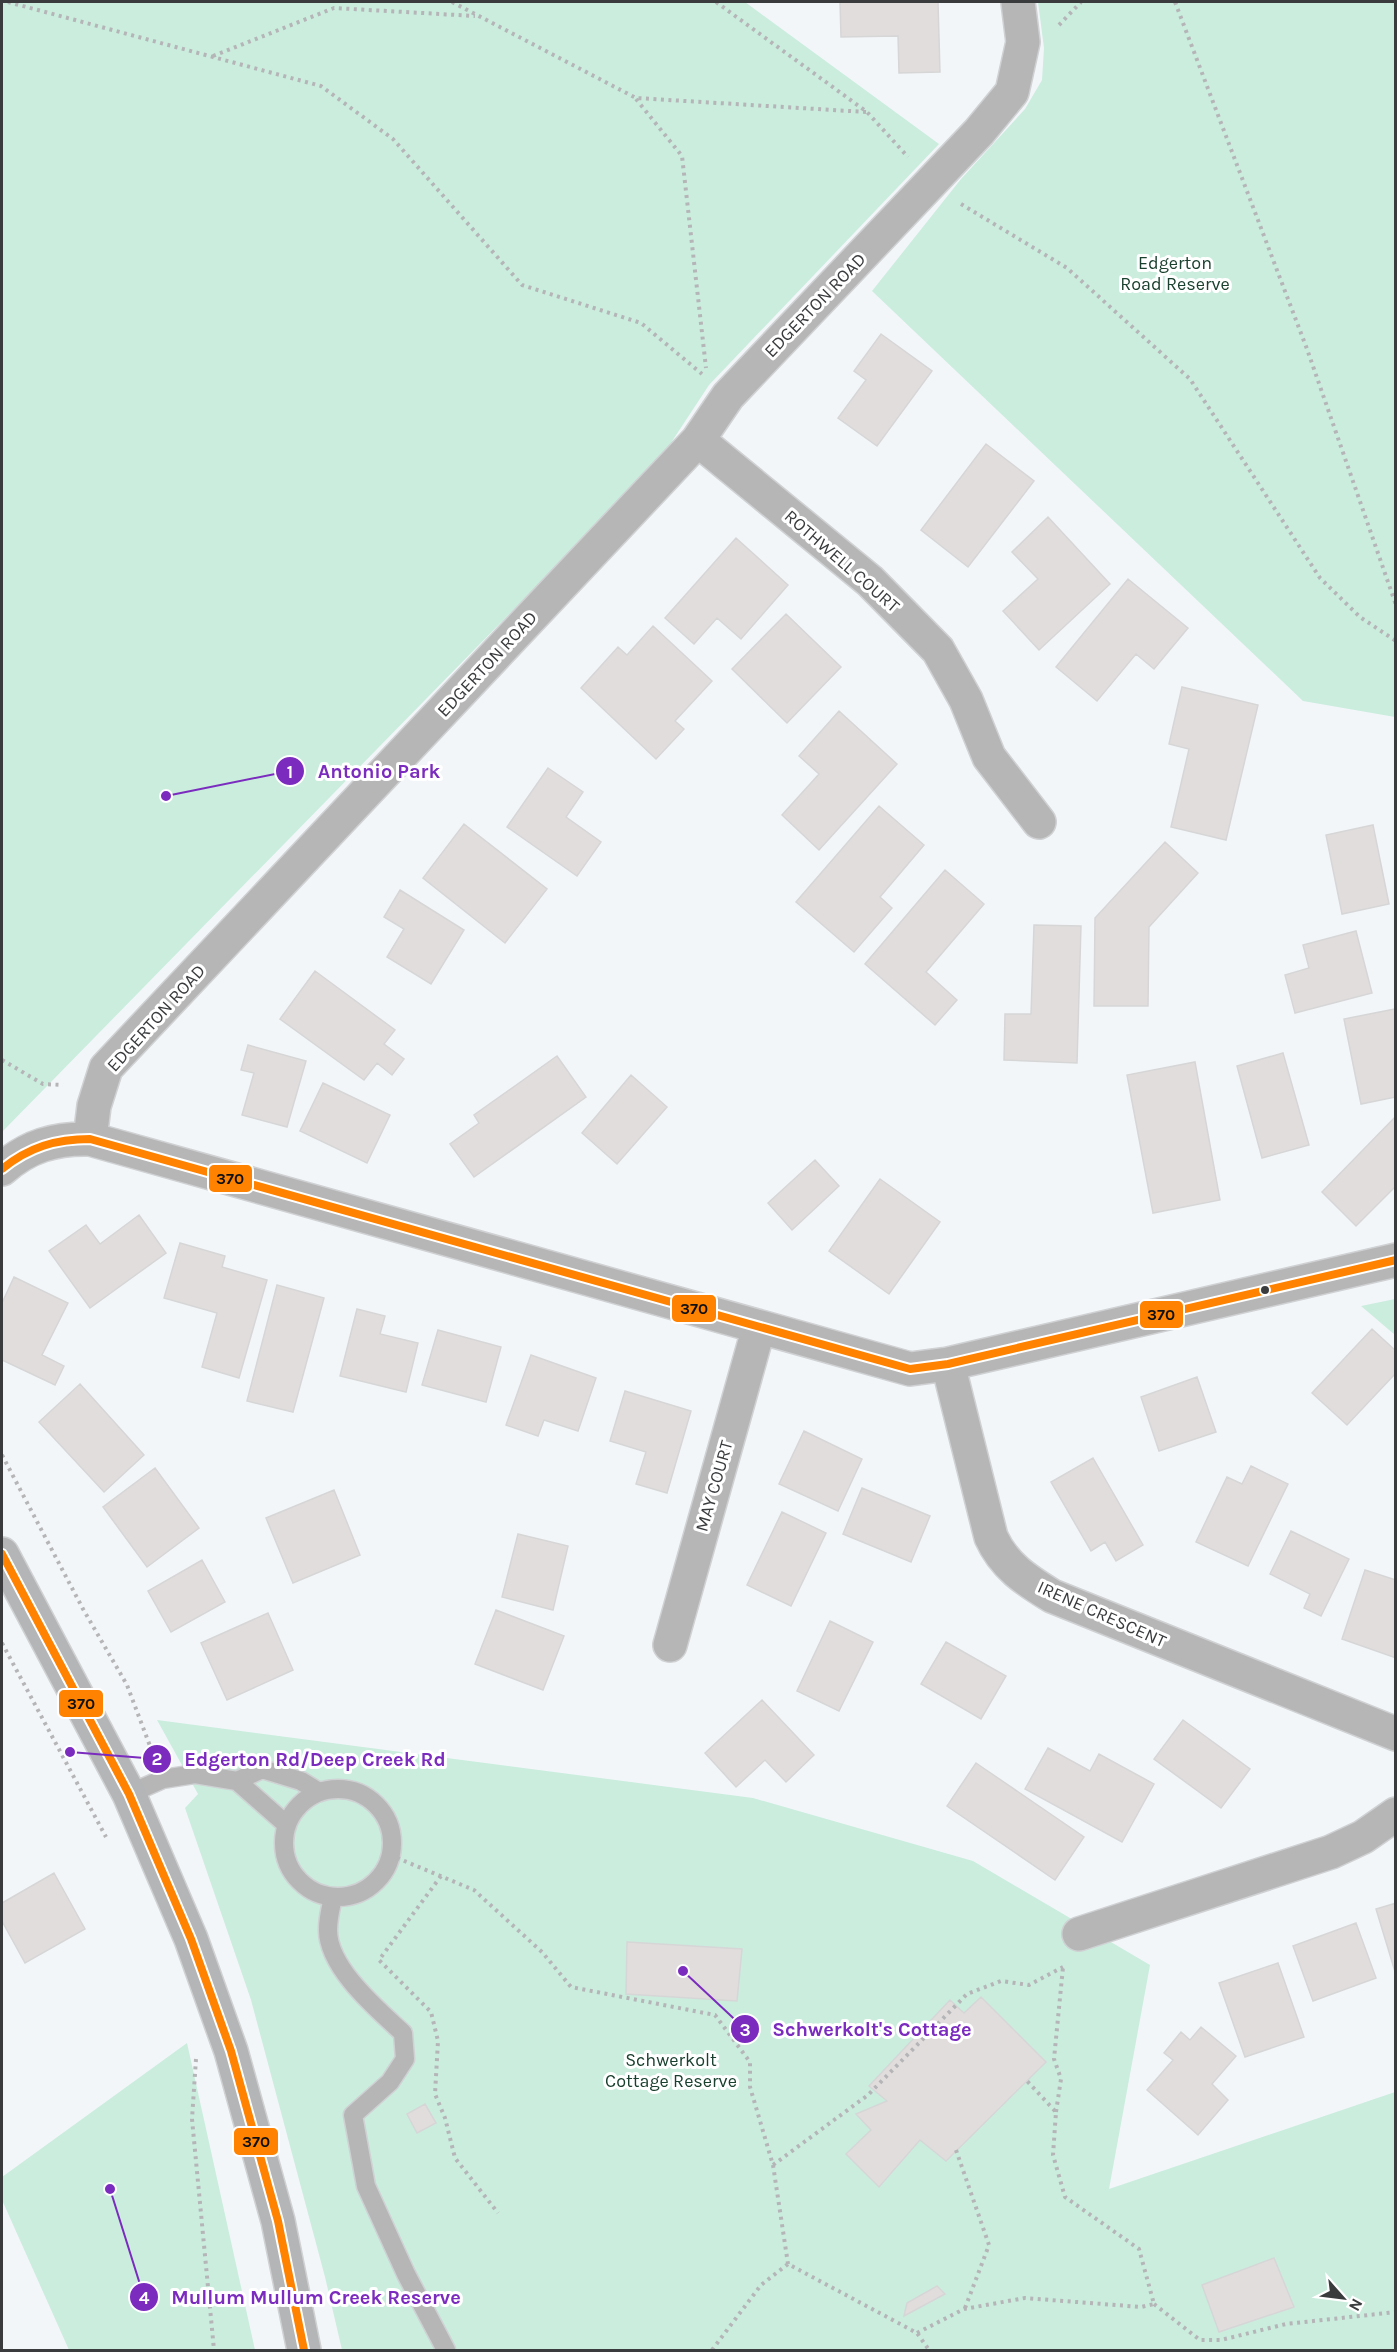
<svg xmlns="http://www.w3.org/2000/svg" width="1397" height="2352" font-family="Karla,sans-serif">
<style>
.green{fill:#caedde}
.building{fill:#e2dddd;stroke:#d6d6d7;stroke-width:1.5}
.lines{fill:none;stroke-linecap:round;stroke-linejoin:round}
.service-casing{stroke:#cfd1d3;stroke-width:21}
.minor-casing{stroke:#cfd1d3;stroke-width:36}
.secondary-casing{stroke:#cfd1d3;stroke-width:36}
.path{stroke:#b5b5b7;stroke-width:4;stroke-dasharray:3 4.5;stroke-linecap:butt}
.service{stroke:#b6b6b7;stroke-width:18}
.minor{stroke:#b6b6b7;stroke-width:33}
.secondary{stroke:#b4b5b6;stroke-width:33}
.bus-1-casing{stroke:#fff;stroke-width:12}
.bus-1{stroke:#ff8200;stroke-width:8}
.bus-dot{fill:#393b3d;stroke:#fff;stroke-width:2}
.labels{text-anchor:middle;stroke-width:6;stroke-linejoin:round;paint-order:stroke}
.park-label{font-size:18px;fill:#1a402f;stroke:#fff}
.street-label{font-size:18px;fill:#393b3d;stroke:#fff}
.leader{fill:none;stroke:#7b2cbf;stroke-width:2}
.callout-dot{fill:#7b2cbf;stroke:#fff;stroke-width:2}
.mark-label{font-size:18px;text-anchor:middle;font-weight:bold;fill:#fff}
.callout-label{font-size:20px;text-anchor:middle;font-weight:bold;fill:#7b2cbf;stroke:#fff;stroke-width:6;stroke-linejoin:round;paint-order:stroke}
.line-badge{stroke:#fff;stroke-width:2}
.pale-badge-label{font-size:16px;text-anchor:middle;font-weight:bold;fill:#111}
</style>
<rect width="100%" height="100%" fill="#f3f6f9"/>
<path class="green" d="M2 2H745L939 144 709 385 659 461 2 1132Z
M1038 2H1395V717L1303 701 872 291 961 179 1025 109 1042 80 1044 48Z
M1395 1299H1396L1395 1335 1361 1306Z
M157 1720 753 1798 973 1861 1150 1965 1109 2189 1395 2092V2350H342L325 2277 251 2000 185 1808 198 1794Z
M187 2043 255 2350H69L2 2200V2177Z"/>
<path class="building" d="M840 2H938L940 72 899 73 898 36 841 37Z
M881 334 932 371 877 446 838 418 866 380 854 371Z
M986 444 1034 481 968 567 921 530Z
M1048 517 1110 584 1039 650 1003 611 1038 579 1012 552Z
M736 538 788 585 741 639 717 618 694 644 665 618Z
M1128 579 1188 628 1154 669 1136 654 1097 701 1056 667Z
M786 614 841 667 787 723 732 669Z
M653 626 712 681 675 721 684 729 656 759 581 688 618 647 627 655Z
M1182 687 1258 705 1226 840 1171 827 1189 749 1169 744Z
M839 711 897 764 819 850 782 815 819 774 799 756Z
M548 768 583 792 566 817 601 842 577 876 507 827Z
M879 806 924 845 880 897 892 908 854 952 796 902Z
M464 824 547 889 505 943 423 878Z
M1373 825 1389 904 1342 914 1326 835Z
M1165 842 1198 873 1149 927 1148 1006H1094L1095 918Z
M945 870 984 904 926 972 957 1000 935 1025 865 964Z
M400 890 464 930 431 984 387 957 404 929 384 917Z
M1034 925 1081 926 1077 1063 1004 1060 1005 1014H1031Z
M1356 931 1372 993 1295 1013 1285 975 1309 968 1303 945Z
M315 971 395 1030 384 1044 404 1059 392 1075 377 1063 364 1080 280 1019Z
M1395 1009 1396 1097 1361 1104 1344 1019Z
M248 1045 306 1061 287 1127 242 1115 254 1073 241 1070Z
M1283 1053 1309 1145 1262 1158 1237 1066Z
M557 1056 586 1097 474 1177 450 1144 479 1123 474 1115Z
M1195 1062 1220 1200 1153 1213 1127 1075Z
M631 1075 667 1107 617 1164 582 1133Z
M323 1083 390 1115 367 1163 300 1131Z
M1396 1116V1186L1356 1226 1322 1192Z
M815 1160 839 1186 792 1230 768 1203Z
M880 1179 940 1222 889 1294 829 1251Z
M139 1215 166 1253 90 1308 49 1251 86 1225 100 1244Z
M180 1243 225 1256 222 1267 267 1280 239 1378 202 1367 217 1313 164 1298Z
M14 1277 68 1303 42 1355 64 1366 55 1385 2 1360V1303Z
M277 1285 324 1298 293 1412 247 1401Z
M357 1309 385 1316 380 1334 418 1343 406 1392 340 1376Z
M1372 1329 1396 1351V1373L1347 1425 1312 1393Z
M438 1330 501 1347 486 1402 422 1385Z
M531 1355 596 1378 578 1431 544 1420 538 1436 506 1425Z
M1197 1377 1216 1432 1159 1451 1141 1397Z
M80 1384 144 1455 104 1492 39 1422Z
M625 1391 691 1411 667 1493 636 1484 646 1452 610 1441Z
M804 1431 862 1459 838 1511 779 1484Z
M1093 1458 1143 1545 1116 1561 1105 1542 1091 1551 1051 1482Z
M1251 1466 1288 1484 1248 1566 1196 1542 1227 1477 1242 1484Z
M155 1468 199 1528 147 1567 103 1507Z
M862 1488 930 1516 911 1562 843 1534Z
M334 1490 360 1555 293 1583 266 1518Z
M782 1512 826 1533 791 1606 747 1585Z
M1291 1531 1349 1559 1321 1616 1304 1608 1310 1594 1270 1574Z
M518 1534 568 1546 553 1610 502 1597Z
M202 1560 225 1602 171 1632 148 1591Z
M1365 1570 1396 1580V1658L1342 1639Z
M496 1610 564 1636 543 1690 475 1664Z
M268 1613 293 1670 227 1700 201 1643Z
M830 1621 873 1642 839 1711 797 1691Z
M946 1642 1006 1676 981 1719 921 1684Z
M762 1700 814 1755 786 1782 765 1760 736 1787 705 1753Z
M1183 1720 1250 1769 1221 1808 1154 1759Z
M1048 1748 1090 1771 1099 1754 1154 1784 1122 1842 1025 1789Z
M976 1763 1084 1837 1055 1880 947 1806Z
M54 1873 85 1929 25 1963 2 1921V1903Z
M1396 1903V1975L1376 1909Z
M1356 1923 1376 1978 1313 2001 1293 1946Z
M627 1942 742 1949 737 2001 626 1994Z
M1278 1963 1304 2037 1245 2057 1219 1983Z
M981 1997 1046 2062 946 2161 920 2140 879 2187 846 2154 871 2130 856 2114 887 2101 869 2086 950 2000 964 2013Z
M1201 2027 1236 2056 1212 2084 1228 2100 1198 2135 1147 2090 1173 2060 1164 2053 1181 2032 1190 2040Z
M425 2104 436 2123 417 2133 407 2114Z
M1274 2258 1294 2307 1219 2332 1202 2285Z
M937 2286 945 2294 904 2316 907 2303Z"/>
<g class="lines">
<defs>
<path id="service" d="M237 1781 262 1769 301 1781 319 1792
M284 1843a54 54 0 1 1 108 0a54 54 0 1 1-108 0Z
M129 1794 163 1779 195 1774 237 1781 287 1825
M333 1897C331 1907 328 1918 328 1929 327 1967 377 2009 403 2033L405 2059 390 2082 353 2115 366 2186 406 2274 446 2350"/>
<path id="minor" d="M698 440 870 581 938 650 966 700 989 757 1039 822
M90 1139 94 1106 106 1068 698 440 728 396 979 132 1012 92 1023 42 1018 2
M2 1169C28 1146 55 1138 90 1139L910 1369 948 1364 1396 1260
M948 1364 991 1537C1004 1566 1026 1580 1052 1596L1396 1734
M670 1645 759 1327
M1079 1934 1331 1852 1363 1837 1396 1814"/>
<path id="secondary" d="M2 1554 129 1794 191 1939 231 2051 278 2221 304 2350"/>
</defs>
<use href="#service" class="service-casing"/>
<use href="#minor" class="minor-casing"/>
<use href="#secondary" class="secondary-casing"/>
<path class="path" d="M8 2 321 86 393 139 522 285 641 323 702 374
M452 2 636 98 866 112
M716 2 867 112 908 157
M1175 2 1307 349 1396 605
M1059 25 1081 2
M213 56 334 8 475 16
M636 99 682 156 706 368
M961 204 1067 268 1190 379 1320 578 1360 617 1396 641
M2 1060 43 1084 63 1085
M2 1455 83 1609 127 1685 153 1754
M2 1643 106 1837
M390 1855 474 1890 542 1952 571 1987 715 2015 750 2062V2087L773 2165 788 2264
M441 1876 379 1960 431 2012 438 2041 435 2094 445 2118 455 2158 498 2213
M196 2059 192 2119 214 2350
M1056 2112 1061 2079 1054 2059 1063 1967
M956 2150 989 2245 965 2308
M773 2165 868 2095 967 1994 1001 1981 1029 1985 1063 1967
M1154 2304 1200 2340H1221L1286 2324 1396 2312
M917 2333 964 2309 1025 2298 1141 2307 1154 2304 1139 2249 1065 2197 1053 2155 1056 2112 1027 2081
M712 2350 761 2285 788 2264 917 2333 929 2350"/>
<use href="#service" class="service"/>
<use href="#minor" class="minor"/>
<use href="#secondary" class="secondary"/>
<defs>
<path id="bus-1" d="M2 1169C29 1147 56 1139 90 1139L910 1369 948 1364 1396 1260
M2 1554 129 1794 191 1939 231 2051 278 2221 304 2350"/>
</defs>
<use href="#bus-1" class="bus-1-casing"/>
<use href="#bus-1" class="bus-1"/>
</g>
<circle class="bus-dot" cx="1265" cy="1290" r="5"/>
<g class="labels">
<g class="park-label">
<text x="1175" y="269">Edgerton<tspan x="1175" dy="21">Road Reserve</tspan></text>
<text x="671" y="2066">Schwerkolt<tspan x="671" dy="21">Cottage Reserve</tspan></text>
</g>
<g class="street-label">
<text transform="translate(815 305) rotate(-46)" y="6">EDGERTON ROAD</text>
<text transform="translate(842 561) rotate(41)" y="6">ROTHWELL COURT</text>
<text transform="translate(487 664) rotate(-47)" y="6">EDGERTON ROAD</text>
<text transform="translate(156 1018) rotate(-48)" y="6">EDGERTON ROAD</text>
<text transform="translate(714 1486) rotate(-74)" y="6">MAY COURT</text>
<text transform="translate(1102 1614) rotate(24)" y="6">IRENE CRESCENT</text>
</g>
</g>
<path class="leader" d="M166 796L290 771M70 1752L157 1759M683 1971L745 2029M110 2189L144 2297"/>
<g class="callout-dot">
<circle cx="166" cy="796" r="6"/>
<circle cx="70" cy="1752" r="6"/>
<circle cx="683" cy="1971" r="6"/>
<circle cx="110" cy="2189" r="6"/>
<circle cx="290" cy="771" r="15"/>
<circle cx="157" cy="1759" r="15"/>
<circle cx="745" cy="2029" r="15"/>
<circle cx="144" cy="2297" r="15"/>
</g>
<g class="mark-label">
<text x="290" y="778">1</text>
<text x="157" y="1765">2</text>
<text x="745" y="2036">3</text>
<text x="144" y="2304">4</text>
</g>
<g class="callout-label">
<text x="379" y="778">Antonio Park</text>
<text x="315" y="1766">Edgerton Rd/Deep Creek Rd</text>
<text x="872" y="2036">Schwerkolt's Cottage</text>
<text x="316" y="2304">Mullum Mullum Creek Reserve</text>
</g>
<g class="line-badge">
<rect x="208" y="1164" width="45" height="29" rx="6" fill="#ff8200"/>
<rect x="671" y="1294" width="46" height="29" rx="6" fill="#ff8200"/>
<rect x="1139" y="1300" width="45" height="29" rx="6" fill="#ff8200"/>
<rect x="58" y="1689" width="46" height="29" rx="6" fill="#ff8200"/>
<rect x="233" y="2127" width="46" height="29" rx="6" fill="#ff8200"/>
</g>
<g class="pale-badge-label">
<text x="230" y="1184">370</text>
<text x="694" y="1314">370</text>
<text x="1161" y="1320">370</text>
<text x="81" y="1709">370</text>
<text x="256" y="2147">370</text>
</g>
<rect width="1397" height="2352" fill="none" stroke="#393b3d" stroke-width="6"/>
<g transform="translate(1343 2298) rotate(118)" stroke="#ffffff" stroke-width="4.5" paint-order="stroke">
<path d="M0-4.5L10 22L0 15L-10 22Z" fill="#393b3d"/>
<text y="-9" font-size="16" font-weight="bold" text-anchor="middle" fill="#393b3d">N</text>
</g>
</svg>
